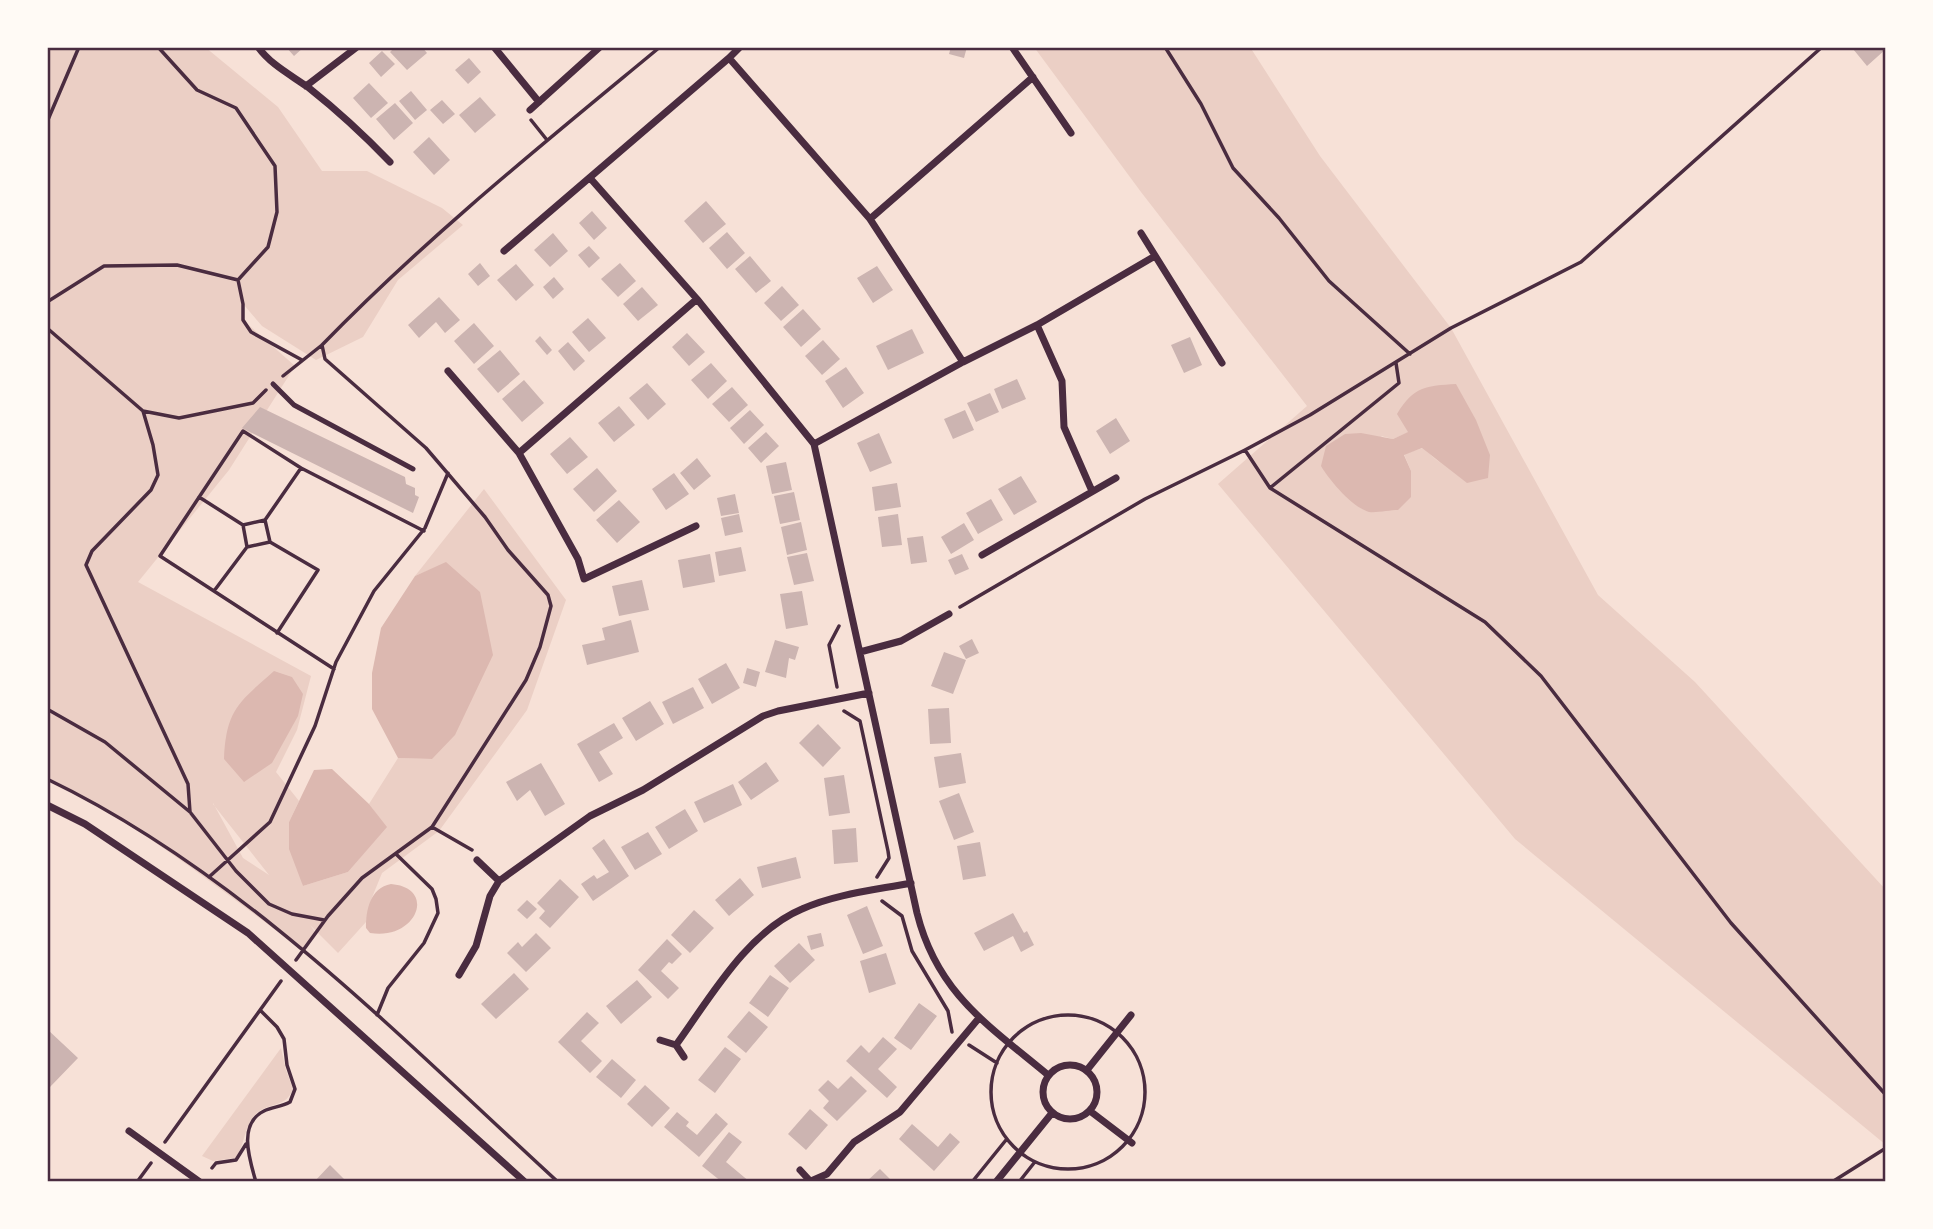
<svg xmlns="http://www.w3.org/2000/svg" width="1933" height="1229" font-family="Commissioner,sans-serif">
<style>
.green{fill:#ebcfc5;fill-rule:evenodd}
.water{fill:#dcb8b0}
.building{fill:#ccb4b1}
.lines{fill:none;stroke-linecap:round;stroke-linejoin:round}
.path{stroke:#4a2c40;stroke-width:3.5}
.service{stroke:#4a2c40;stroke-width:5}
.minor{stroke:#4a2c40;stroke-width:7}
.neatline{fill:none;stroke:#4a2c40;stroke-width:2.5}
</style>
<rect width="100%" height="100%" fill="#f7e1d7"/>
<path class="green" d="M47 47H205L278 107 322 171H367L442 208 463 225 398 280 363 337 316 360 262 326 244 305 243 320 295 366 229 470 138 582 311 676 297 730 276 772 299 801 289 822 303 886 348 872 386 827 369 804 398 758 432 759 446 563 415 576 484 489 566 600 527 710 439 831 382 873 371 900 366 922 338 953 310 925 316 933 303 950C220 890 140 824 47 779ZM213 803V804L269 875 243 858Z
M1034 47H1250L1320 156 1451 328 1598 595 1695 682 1886 890V1145L1515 839 1218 484 1307 406 1141 192ZM1409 432 1440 463 1423 448 1404 454 1411 471 1381 436 1393 439Z
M281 1048 286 1070 293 1089C286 1108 270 1102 257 1113 243 1125 246 1145 235 1158L213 1161 202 1156Z"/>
<path class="water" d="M1456 384 1476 420 1490 455 1488 478 1467 483 1422 448 1404 455 1411 471V497L1398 510C1390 510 1377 513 1369 512 1352 507 1330 481 1321 466L1326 446 1345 434 1361 433 1393 439 1408 432 1397 414C1414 386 1426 386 1456 384Z
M446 562 480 592 493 655 455 735 432 759 398 758 372 709V673L381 628 415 576Z
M274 671 292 677 303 694 298 716 272 763 244 782 224 759C226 710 239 702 274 671Z
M332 769 369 804 387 827 348 872 303 886 289 849V822L314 770Z
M391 884C438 888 416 941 370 933L366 928C366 910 370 888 391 884Z"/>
<path class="building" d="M286 47H304L294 56Z
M395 47H422L427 53 407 70 390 52Z
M951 47H967L964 58 949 54Z
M1854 47H1886V49L1867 66 1853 49Z
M382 51 395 64 381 77 369 63Z
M469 58 481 72 468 84 455 70Z
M369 83 388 103 371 118 353 98Z
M411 91 427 110 415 120 399 101Z
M480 97 496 115 475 133 459 115Z
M442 100 455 114 443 124 430 110Z
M395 103 413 123 394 140 376 119Z
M429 137 450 160 434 175 413 152Z
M706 201 726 224 703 243 684 221Z
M592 211 607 228 594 240 579 223Z
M727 232 745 253 727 269 709 248Z
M553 233 568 251 550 267 534 250Z
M589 246 600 258 589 268 578 255Z
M750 256 771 281 756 293 735 269Z
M480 263 490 276 478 286 468 274Z
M620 263 636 281 618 297 601 279Z
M516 264 534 285 516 301 497 280Z
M877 266 893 290 873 303 857 278Z
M554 277 564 289 553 299 543 287Z
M782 286 799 305 781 321 764 303Z
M642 287 658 305 638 321 623 304Z
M439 297 460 320 445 333 436 322 419 338 408 325Z
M803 309 821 329 801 347 783 327Z
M588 318 606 338 589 352 572 332Z
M474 323 494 346 474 364 454 341Z
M912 329 924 353 888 370 876 346Z
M687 333 705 352 689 366 672 347Z
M540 336 552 350 547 355 535 341Z
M1190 337 1202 365 1184 373 1171 345Z
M823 340 840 359 822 375 805 356Z
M568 342 585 361 574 371 558 351Z
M500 350 520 374 498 393 477 369Z
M711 363 727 381 708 399 691 380Z
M846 367 864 393 843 408 825 381Z
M1017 379 1026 399 1002 409 994 389Z
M524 380 544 403 522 422 502 399Z
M647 383 666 404 648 420 629 398Z
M732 387 748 405 729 422 712 404Z
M990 393 999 412 976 422 967 403Z
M619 406 635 425 614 442 598 423Z
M260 407 405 477 406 484 415 488V495L419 497 413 513 242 428Z
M750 410 764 425 744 444 730 428Z
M965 410 974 430 953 439 944 419Z
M1116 418 1130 441 1110 454 1096 431Z
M766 432 779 446 761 463 748 448Z
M879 433 892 463 870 472 857 443Z
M570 437 588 457 567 474 550 454Z
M697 458 711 476 694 490 680 473Z
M786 462 792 490 772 494 766 466Z
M597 468 617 491 594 512 573 489Z
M674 473 689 494 666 510 652 489Z
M1021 476 1037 502 1014 515 998 489Z
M897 483 901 507 875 511 872 487Z
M794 492 800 520 780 524 774 496Z
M735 494 739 513 721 516 717 498Z
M991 499 1003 520 978 534 966 513Z
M619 500 640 522 617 543 596 520Z
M739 514 743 532 725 536 721 518Z
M898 514 902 545 882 547 878 517Z
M801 522 807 550 787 555 781 527Z
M964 523 974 540 951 554 941 537Z
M923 536 927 562 911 564 907 538Z
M741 547 746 571 719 576 715 552Z
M807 553 814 581 794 585 787 557Z
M710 554 715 582 683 588 678 560Z
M962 554 969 569 955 575 948 560Z
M642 580 649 610 619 616 612 586Z
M802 591 808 625 786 629 780 594Z
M631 620 639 652 587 665 582 645 605 640 602 628Z
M972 639 979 653 966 659 959 646Z
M775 640 799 647 795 660 789 658 786 678 765 672Z
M944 652 966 660 953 694 931 686Z
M726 663 740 688 712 704 698 679Z
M747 668 760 672 756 687 743 683Z
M693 687 704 708 673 724 662 702Z
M650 701 664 724 636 741 622 718Z
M949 708 951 743 930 744 928 709Z
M614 723 623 738 599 752 613 774 599 782 577 744Z
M818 724 841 748 823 767 799 743Z
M961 753 966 783 939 788 934 757Z
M766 762 779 781 751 800 738 782Z
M541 763 565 804 545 816 530 790 517 801 506 782Z
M844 775 850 813 829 816 824 778Z
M733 784 742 805 704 823 694 802Z
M959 793 974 832 954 840 939 801Z
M685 809 698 831 669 849 655 827Z
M856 828 858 862 834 864 832 830Z
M648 832 662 854 635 870 621 847Z
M604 839 629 876 593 901 581 884 594 875 597 879 609 872 592 848Z
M980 842 986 876 963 880 957 846Z
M796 857 801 878 762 888 757 867Z
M740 878 754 895 729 916 715 900Z
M560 879 579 897 550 928 539 918 545 911 537 903Z
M527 900 537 909 527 919 517 910Z
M867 906 883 946 863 954 847 915Z
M694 910 714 928 690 953 671 935Z
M1013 913 1024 933 1027 931 1034 945 1021 952 1013 936 984 951 974 933Z
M536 933 551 948 526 972 507 953 518 942 522 947Z
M821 933 824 946 811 950 807 936Z
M667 939 682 954 672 964 669 962 661 971 679 988 668 999 638 970Z
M799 943 815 960 790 983 774 966Z
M886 953 896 984 869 993 860 961Z
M514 973 529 989 496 1019 481 1004Z
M770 975 789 988 768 1017 749 1003Z
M637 980 652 997 621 1024 606 1006Z
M919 1003 937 1016 911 1050 894 1038Z
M749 1011 768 1027 746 1053 727 1037Z
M587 1012 599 1023 581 1041 602 1061 590 1073 558 1042Z
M47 1029 78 1058 50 1087 47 1084Z
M883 1037 897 1049 878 1069 897 1087 887 1098 846 1061 861 1045 869 1053Z
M725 1047 741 1059 715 1093 698 1080Z
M612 1059 636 1080 621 1098 596 1077Z
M851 1076 867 1091 837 1121 823 1108 829 1101 818 1090 828 1080 838 1089Z
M645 1085 670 1108 652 1127 627 1104Z
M810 1109 828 1125 806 1150 788 1134Z
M677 1112 689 1122 686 1126 697 1135 716 1113 728 1124 699 1157 664 1127Z
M912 1124 938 1147 950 1133 960 1142 934 1171 899 1139Z
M729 1132 742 1142 726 1162 750 1182H722L702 1166Z
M330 1165 347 1182H314Z
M880 1169 893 1182H866Z"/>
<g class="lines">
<path class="path" d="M1165 47 1201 104 1233 168 1279 218 1329 281 1410 354
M531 120 547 140
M47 122 79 47
M238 280 243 304V320L251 332 302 360
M47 302 104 266 177 265 238 280 268 247 277 212 275 166 236 108 197 90 158 47
M47 328 143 411 179 418 253 403 266 390
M283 376 322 345
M143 411 153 445 158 475 151 490 92 551 86 565 188 784 190 812
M1245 450 1270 488 1485 622 1541 676 1731 923 1886 1095
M1270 488 1399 383 1396 363
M199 497 243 525 247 547 270 542 265 520 243 525
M265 520 301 468
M270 542 318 570 277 633
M214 591 247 547
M960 607 1145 499 1245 450 1310 415 1451 328 1581 262 1822 47
M334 669 160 556 243 431 301 468 424 531
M837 687 829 645 839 626
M47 709 105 742 190 812 236 871 269 904 292 914 324 920
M844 711 860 721 888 851 889 858 877 877
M47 779C241 872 401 1038 558 1182
M432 827 472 850
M209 877 270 822 315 726 336 662 374 591 425 528 448 473
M882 901 902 916 912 951 948 1011 952 1032
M296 960 328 916 362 878 432 827 526 680 540 647 551 606 548 595 508 550 485 517 426 448 325 359 322 345C427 237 544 143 660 47
M377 1015 388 988 424 943 438 913 436 899 432 889 397 855
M991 1092a77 77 0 1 1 154 0a77 77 0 1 1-154 0Z
M969 1045 997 1063
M165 1142 281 981
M212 1168 216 1163 236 1160 246 1144
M137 1182 151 1163
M256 1182C250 1161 237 1124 264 1111 272 1107 281 1107 290 1102L295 1089 287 1065 284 1039 277 1027 261 1011
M972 1182 1006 1140
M1019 1182 1034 1163
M1832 1182 1886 1148"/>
<path class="service" d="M273 384 294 405 413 469"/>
<path class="minor" d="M258 47C271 65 291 75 309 88 338 111 364 135 390 162
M494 47 539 102
M1012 47 1071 133
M729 58 740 47
M306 86 357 47
M530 110 600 47
M590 178 697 299 814 444 917 913C937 993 988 1025 1048 1075
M870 219 1033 77
M1141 233 1222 363
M504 251 729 58 870 219 963 362
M1037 325 1062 381 1064 427 1092 491
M448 371 519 453 578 559 584 579 696 526
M814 444 963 362 1037 325 1155 256
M519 453 697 299
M982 555 1116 478
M860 652 901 641 949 614
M47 805 85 824 248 933 525 1182
M499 881 590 816 643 790 763 716 778 711 869 693
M459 975 476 946 490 896 499 881 477 860
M660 1040 676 1045 684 1057
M676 1045C710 998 747 932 802 909 835 894 875 890 911 883
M1043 1092a27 27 0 1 1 54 0a27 27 0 1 1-54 0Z
M1087 1070 1131 1015
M1090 1111 1132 1143
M129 1131 200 1182
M800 1170 811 1182
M811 1181 827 1174 854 1142 900 1112 979 1018
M996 1182 1052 1113"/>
</g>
<rect width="1933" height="1229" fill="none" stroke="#fffaf5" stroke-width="98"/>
<rect x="49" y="49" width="1835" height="1131" class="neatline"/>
</svg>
